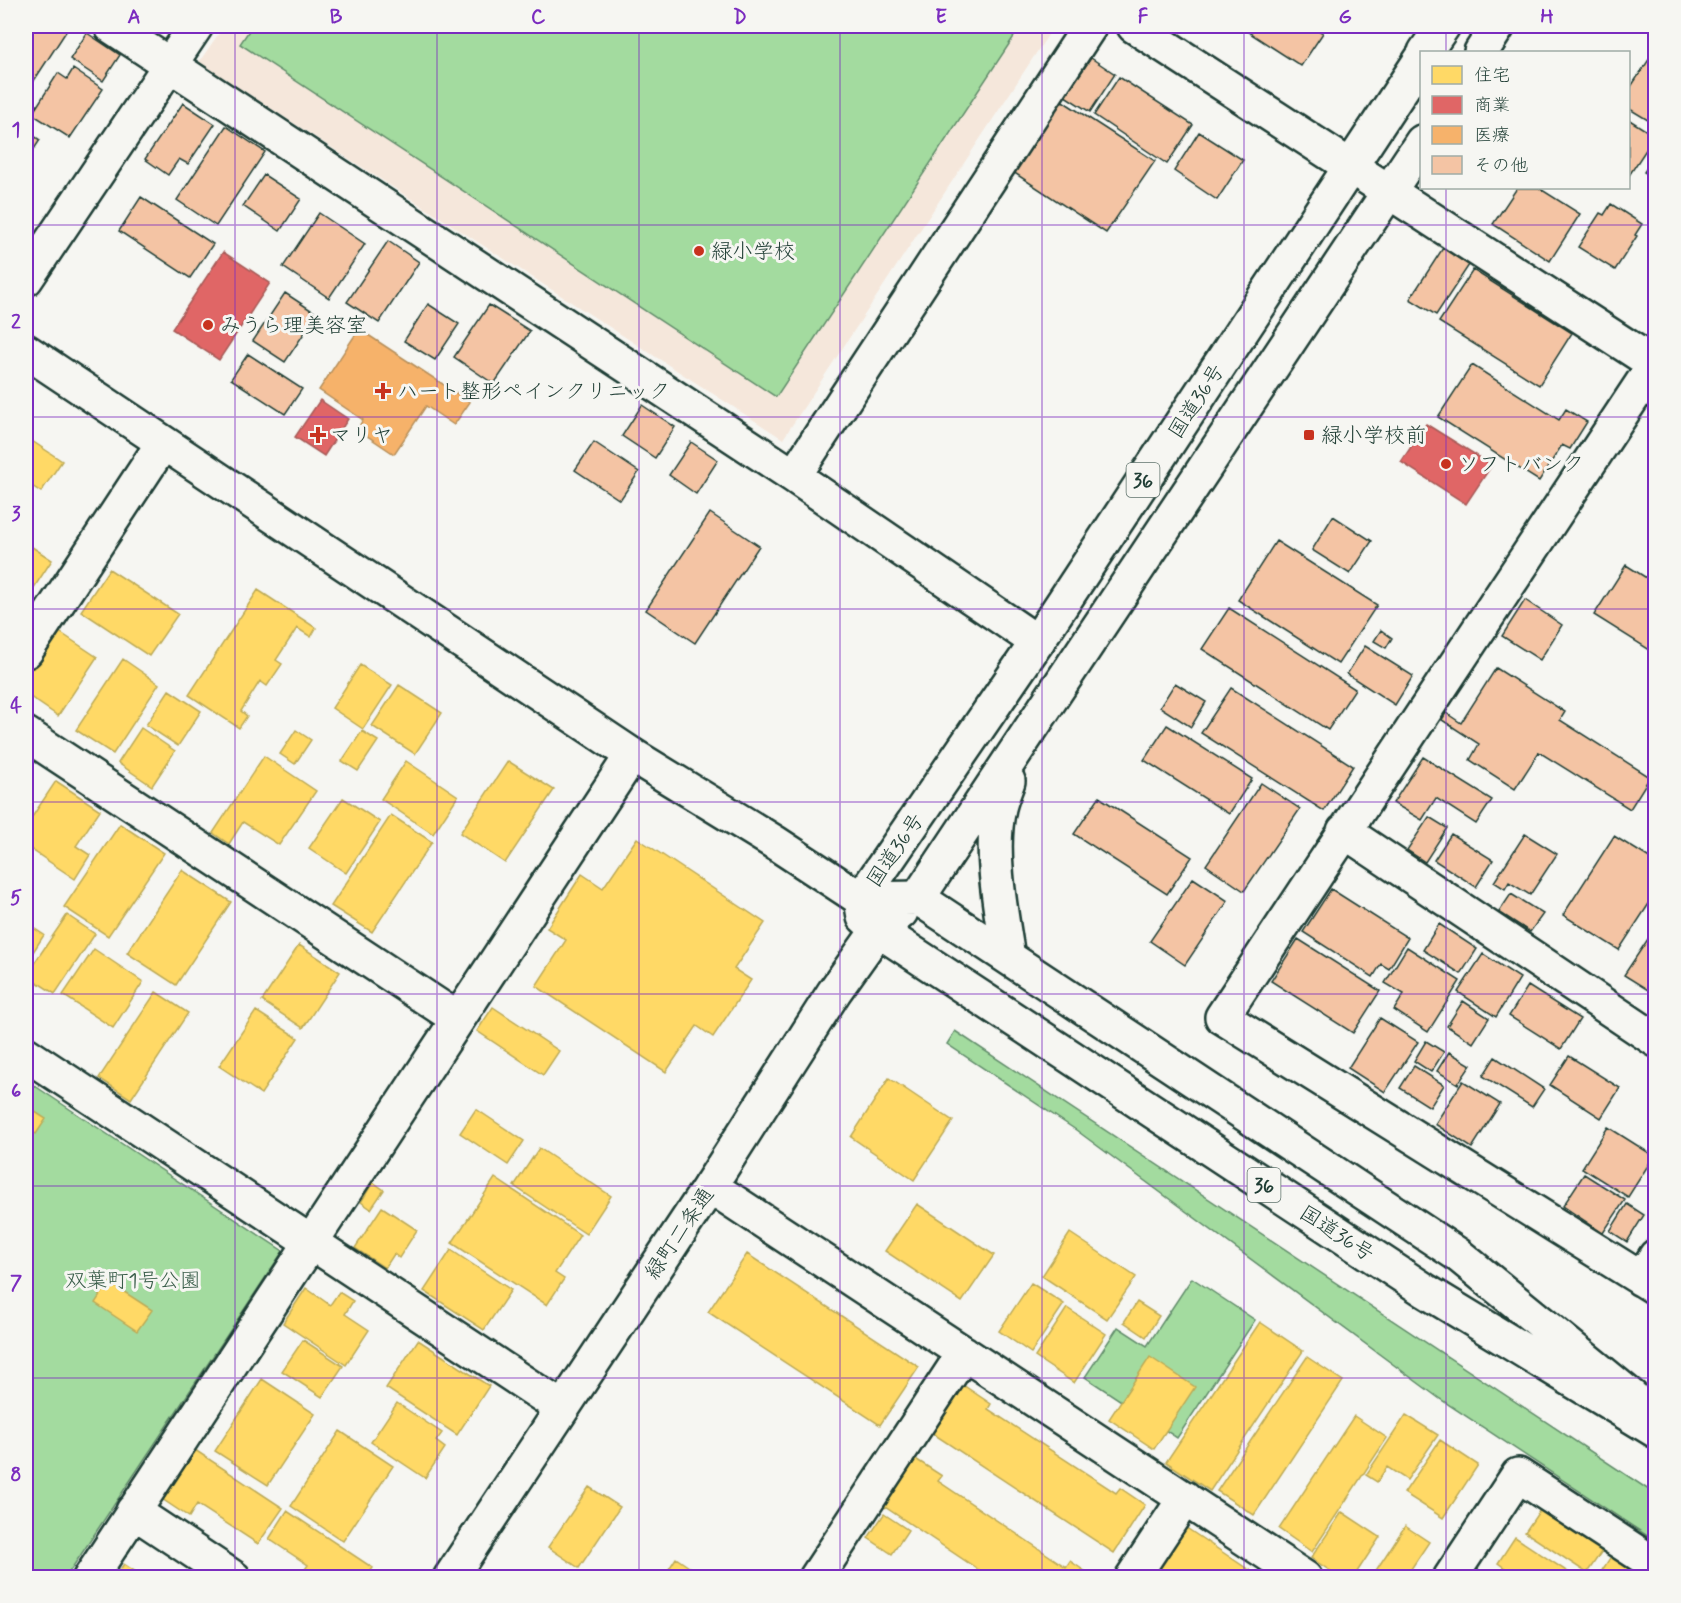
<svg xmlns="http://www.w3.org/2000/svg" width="1681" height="1603" font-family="Mynerve,'Klee One',sans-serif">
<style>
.built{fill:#f5e7db}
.green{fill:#a3db9f;stroke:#618c6a;stroke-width:1.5}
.homes{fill:#ffd966;stroke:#bcaa57;stroke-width:1.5}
.shops{fill:#e06666;stroke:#a65a57;stroke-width:1.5}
.health{fill:#f6b26b;stroke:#b68f5a;stroke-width:1.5}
.building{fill:#f4c4a4;stroke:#1f3d34;stroke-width:1.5}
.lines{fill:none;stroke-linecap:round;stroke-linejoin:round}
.street-casing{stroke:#1f3d34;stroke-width:38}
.secondary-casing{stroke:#1f3d34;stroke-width:38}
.highway-casing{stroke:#1f3d34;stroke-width:38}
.street{stroke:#f6f6f2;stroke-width:33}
.secondary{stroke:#f6f6f2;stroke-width:33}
.highway{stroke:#f6f6f2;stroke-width:33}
.grid{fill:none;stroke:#7b2cbf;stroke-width:1.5;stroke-opacity:0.55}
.poi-dot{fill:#c8321e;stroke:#f6f6f2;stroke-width:2}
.labels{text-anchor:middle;stroke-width:6;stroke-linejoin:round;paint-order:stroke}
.shield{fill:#f6f6f2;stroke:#60746d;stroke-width:1.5}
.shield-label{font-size:20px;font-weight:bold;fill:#1f3d34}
.poi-label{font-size:21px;fill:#1f3d34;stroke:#f6f6f2;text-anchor:start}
.street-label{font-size:21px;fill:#1f3d34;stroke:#f6f6f2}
.park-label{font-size:21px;fill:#395d49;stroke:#f6f6f2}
.neatline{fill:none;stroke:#7b2cbf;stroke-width:2}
.grid-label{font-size:20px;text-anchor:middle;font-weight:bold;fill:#7b2cbf}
</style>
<rect width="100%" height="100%" fill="#f6f6f2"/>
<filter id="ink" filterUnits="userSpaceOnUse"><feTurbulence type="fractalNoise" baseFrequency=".0167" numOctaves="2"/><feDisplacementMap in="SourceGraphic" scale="12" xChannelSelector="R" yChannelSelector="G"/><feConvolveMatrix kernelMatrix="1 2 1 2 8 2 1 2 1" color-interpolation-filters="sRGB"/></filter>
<g filter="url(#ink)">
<path class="built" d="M224 26H1054L783 439 199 62Z"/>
<path class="green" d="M252 26H1021L776 397 240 44Z
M955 1031 1655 1494V1541L1440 1399 1076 1130 947 1044Z
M26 1080 283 1251 66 1577H26Z
M1192 1278 1255 1320 1177 1438 1085 1377 1118 1327 1147 1346Z"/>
<path class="homes" d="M26 437 62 461 41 492 26 482Z
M26 543 52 560 26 600Z
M109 569 178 614 149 656 81 611Z
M258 590 316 628 311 637 297 628 276 660 282 664 267 686 260 681 241 711 247 716 239 728 189 695Z
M55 629 97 657 58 716 26 694V674Z
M123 659 159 684 113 754 76 730Z
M360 665 392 685 363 729 332 708Z
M399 685 442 713 415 754 372 726Z
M169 690 201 711 178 746 146 725Z
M141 728 175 751 152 786 118 763Z
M296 730 311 740 295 764 280 754Z
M362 731 378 741 358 771 342 761Z
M264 756 316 791 279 845 243 822 229 844 213 833Z
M406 761 458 796 433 834 381 799Z
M508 761 554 790 505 863 460 833Z
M56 781 100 810 76 846 90 855 75 879 26 846V826Z
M343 798 380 822 346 873 309 848Z
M391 815 432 842 372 932 331 906Z
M120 824 164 853 108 936 64 907Z
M637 838 765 923 734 969 751 980 713 1037 697 1026 666 1072 536 986 566 940 547 928 582 874 603 888Z
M182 870 231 902 176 985 127 953Z
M67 915 95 934 55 994 26 975Z
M26 923 44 935 26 963Z
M299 945 340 972 303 1028 262 1001Z
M94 949 143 982 113 1028 63 995Z
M156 992 188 1013 131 1099 99 1078Z
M493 1007 559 1051 543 1075 477 1031Z
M256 1011 298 1038 261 1094 219 1066Z
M889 1078 953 1121 914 1180 851 1137Z
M29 1108 46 1119 36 1134 26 1127V1114Z
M476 1109 524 1141 508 1165 460 1133Z
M539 1148 611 1196 586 1234 514 1186Z
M495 1178 580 1235 555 1273 564 1279 547 1305 452 1243Z
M373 1182 384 1190 371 1209 361 1202Z
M917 1204 994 1255 962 1302 885 1251Z
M382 1207 417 1230 399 1258 394 1254 385 1268 355 1248Z
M1070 1233 1136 1277 1107 1319 1042 1276Z
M451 1250 511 1290 484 1330 424 1291Z
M747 1254 919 1367 880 1425 708 1312Z
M109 1282 152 1310 137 1331 95 1303Z
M1031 1283 1064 1304 1031 1353 999 1331Z
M306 1288 330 1305 339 1292 353 1301 345 1314 369 1330 346 1365 283 1323Z
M1137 1302 1159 1316 1146 1337 1124 1322Z
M1067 1308 1106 1334 1074 1383 1035 1357Z
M1260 1322 1303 1351 1210 1491 1166 1462Z
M303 1340 343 1366 322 1397 282 1371Z
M418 1340 489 1386 457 1435 386 1388Z
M1150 1357 1195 1387 1154 1449 1109 1419Z
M1307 1357 1343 1381 1254 1515 1217 1491Z
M262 1379 315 1414 268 1485 215 1451Z
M963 1385 991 1404 988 1409 1116 1493 1120 1488 1145 1505 1114 1553 932 1433Z
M397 1403 442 1433 436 1441 445 1448 425 1478 371 1442Z
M1406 1415 1438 1435 1407 1480 1387 1467 1377 1482 1366 1475Z
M1354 1416 1387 1438 1312 1552 1279 1529Z
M340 1431 393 1466 343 1541 291 1506Z
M1440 1440 1478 1465 1443 1518 1404 1493Z
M192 1448 283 1508 258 1544 197 1504 189 1517 159 1497Z
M914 1458 942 1476 938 1481 1066 1567 1070 1561 1095 1578H991L882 1505Z
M589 1487 620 1507 579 1568 548 1547Z
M1542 1507 1604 1548 1587 1573 1525 1532Z
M287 1511 373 1568 366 1578H299L308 1565 269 1539Z
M1342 1512 1380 1537 1353 1578H1341L1311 1558Z
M884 1514 908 1530 892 1554 868 1538Z
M1405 1526 1429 1542 1405 1578H1371Z
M1185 1527 1252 1572 1249 1578H1151Z
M1515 1537 1574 1576 1573 1578H1519L1498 1563Z
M1612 1555 1646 1578H1597Z
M676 1558 705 1578H663Z
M124 1564 145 1578H114Z"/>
<path class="shops" d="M223 252 270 283 219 360 172 329Z
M320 400 348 419 324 456 295 437Z
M1426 424 1492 465 1466 504 1401 462Z"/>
<path class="health" d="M359 329 470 402 454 425 426 406 394 454 357 429 363 420 319 390Z"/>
<path class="building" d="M26 26H60L67 30 26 93Z
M1239 26H1312L1323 33 1301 66Z
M87 33 120 55 103 81 70 59Z
M1654 52 1656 53V125L1628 108V91Z
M1091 58 1115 74 1090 112 1065 96Z
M73 69 103 89 70 138 32 114 58 73 67 79Z
M1119 77 1193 125 1167 164 1094 115Z
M1061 100 1155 161 1106 233 1013 172Z
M183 103 215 124 188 164 179 159 168 175 145 159Z
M1628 119 1655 136 1628 177Z
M226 126 265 152 216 226 177 200Z
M26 131 40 140 26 161Z
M1199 132 1243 160 1217 200 1174 171Z
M1656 154V179L1644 172Z
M264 175 301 199 280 231 243 206Z
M1517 188H1539L1580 214 1550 261 1493 224Z
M141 197 213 244 190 278 119 231Z
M1611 204 1642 224 1635 235 1637 236 1615 270 1578 247 1600 213 1604 215Z
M319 213 365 244 329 298 283 267Z
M388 241 419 262 379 323 347 302Z
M1443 248 1469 265 1436 315 1410 299Z
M1473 270 1572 333 1539 385 1439 322Z
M285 293 317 314 285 362 253 341Z
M428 304 459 324 435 360 404 341Z
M489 305 530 331 494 384 454 357Z
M248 354 302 389 285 414 231 379Z
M1472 365 1559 420 1566 409 1587 422 1570 449 1562 445 1539 481 1438 417Z
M642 405 675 427 655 458 622 436Z
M594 442 639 472 620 500 575 470Z
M691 442 718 460 696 494 669 475Z
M710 513 759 546 695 643 646 610Z
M1333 516 1372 541 1350 574 1312 550Z
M1276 541 1377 605 1338 664 1238 600Z
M1626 565 1656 584V654L1594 615Z
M1525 600 1562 625 1540 660 1502 636Z
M1229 608 1355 689 1328 730 1202 649Z
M1381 630 1392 638 1386 648 1374 641Z
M1365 646 1413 676 1395 705 1347 674Z
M1496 668 1565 712 1560 720 1650 777 1630 809 1539 752 1515 789 1470 760 1479 744 1442 720 1446 713 1461 723Z
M1175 683 1206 702 1191 727 1160 707Z
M1231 688 1353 766 1324 811 1201 733Z
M1167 725 1252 779 1229 814 1144 760Z
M1423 757 1492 800 1476 824 1436 798 1422 820 1393 803Z
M1261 783 1300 809 1244 891 1206 865Z
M1099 797 1192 857 1167 894 1074 834Z
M1429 817 1447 828 1425 862 1407 850Z
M1451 834 1493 860 1476 887 1434 860Z
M1525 834 1557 854 1530 895 1509 882 1505 889 1494 882Z
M1614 836 1656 862V893L1619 950 1563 915Z
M1193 878 1228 901 1185 965 1150 941Z
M1331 889 1408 938 1389 969 1381 964 1373 977 1303 932Z
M1511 894 1543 914 1530 932 1499 912Z
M1439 924 1477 949 1461 974 1423 950Z
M1656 927V995L1624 975Z
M1298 939 1380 991 1353 1033 1271 981Z
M1407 947 1460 981 1428 1032 1394 1010 1404 994 1385 983Z
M1483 954 1520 978 1496 1017 1458 992Z
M1528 986 1580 1019 1561 1049 1509 1016Z
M1463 1001 1489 1018 1473 1043 1447 1026Z
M1380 1018 1418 1042 1385 1092 1348 1068Z
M1426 1041 1444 1052 1431 1072 1414 1061Z
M1449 1052 1471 1065 1458 1084 1437 1071Z
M1569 1056 1620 1088 1601 1118 1550 1085Z
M1495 1057 1544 1089 1532 1107 1483 1076Z
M1414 1066 1444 1085 1430 1107 1400 1088Z
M1463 1081 1500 1104 1472 1148 1435 1124Z
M1608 1127 1654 1156 1628 1197 1582 1168Z
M1584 1174 1625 1200 1603 1233 1563 1206Z
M1627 1204 1644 1215 1627 1242 1610 1231Z"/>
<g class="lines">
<defs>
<path id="street" d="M111 26 794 476 1037 642
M1134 26 1656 365
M1656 362 1222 1017 1656 1288
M794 476 1090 26
M26 651 163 443
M26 734 458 1019
M1344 831 1656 1040
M26 1054 562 1408
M710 1186 1305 1578
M1641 1279 1656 1256
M133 1511 234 1578
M90 1578 632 755
M816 1578 964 1353
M1132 1578 1185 1498
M1450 1578 1518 1475 1656 1565"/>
<path id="secondary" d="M26 279 196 26
M26 351 632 755 774 842 861 899 918 898
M450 1578 710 1186 834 992 878 930 901 912"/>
<path id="highway" d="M1425 52 1443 26
M1481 52 1498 26
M1422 58 1037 642 861 899 864 917 878 930 1426 1291 1656 1431
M1422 142 918 898 1457 1254 1632 1397
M1008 781C1005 790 1001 799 999 808 989 851 1001 913 1008 957"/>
</defs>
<use href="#street" class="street-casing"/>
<use href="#secondary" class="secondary-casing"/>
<use href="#highway" class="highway-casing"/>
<use href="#street" class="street"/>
<use href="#secondary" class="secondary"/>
<use href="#highway" class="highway"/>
</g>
</g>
<path class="grid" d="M235 26V1578M437 26V1578M639 26V1578M840 26V1578M1042 26V1578M1244 26V1578M1446 26V52M1446 188V1578M26 225H1656M26 417H1656M26 609H1656M26 802H1656M26 994H1656M26 1186H1656M26 1378H1656"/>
<g class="poi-dot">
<circle cx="699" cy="251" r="6"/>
<circle cx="208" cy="325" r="6"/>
<path d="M380 382h6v6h6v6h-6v6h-6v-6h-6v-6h6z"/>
<path d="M315 426h6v6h6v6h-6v6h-6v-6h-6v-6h6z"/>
<rect x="1303" y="429" width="12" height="12" rx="3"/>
<circle cx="1446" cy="464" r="6"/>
</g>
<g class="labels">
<g class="shield">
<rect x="1126.5" y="463" width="33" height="34" rx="4.5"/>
<rect x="1247.5" y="1168" width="33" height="34" rx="4.5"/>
</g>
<g class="shield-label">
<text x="1143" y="487">36</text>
<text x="1264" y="1192">36</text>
</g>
<g class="poi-label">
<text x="711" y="258">緑小学校</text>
<text x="220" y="332">みうら理美容室</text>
<text x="397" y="398">ハート整形ペインクリニック</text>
<text x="330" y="442">マリヤ</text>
<text x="1321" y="442">緑小学校前</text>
<text x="1458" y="471">ソフトバンク</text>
</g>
<g class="street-label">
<text transform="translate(1196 401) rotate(-57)" y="7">国道36号</text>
<text transform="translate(895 850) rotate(-56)" y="7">国道36号</text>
<text transform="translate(679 1233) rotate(-56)" y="7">緑町二条通</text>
<text transform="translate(1337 1233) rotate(33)" y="7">国道36号</text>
</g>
<g class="park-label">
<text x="133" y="1287">双葉町1号公園</text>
</g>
</g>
<rect width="1681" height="1603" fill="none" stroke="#f6f6f2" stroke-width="66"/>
<rect x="1420" y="51" width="210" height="138" fill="#f6f6f2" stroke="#a0aca6" stroke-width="1.5"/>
<rect x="1432" y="66" width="30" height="18" fill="#ffd966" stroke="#a0aca6" stroke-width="1.5"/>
<text x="1474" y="81" font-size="18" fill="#1f3d34">住宅</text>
<rect x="1432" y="96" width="30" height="18" fill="#e06666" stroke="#a0aca6" stroke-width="1.5"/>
<text x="1474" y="111" font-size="18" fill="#1f3d34">商業</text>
<rect x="1432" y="126" width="30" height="18" fill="#f6b26b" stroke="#a0aca6" stroke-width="1.5"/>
<text x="1474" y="141" font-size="18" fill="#1f3d34">医療</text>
<rect x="1432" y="156" width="30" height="18" fill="#f4c4a4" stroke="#a0aca6" stroke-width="1.5"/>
<text x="1474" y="171" font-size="18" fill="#1f3d34">その他</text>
<rect x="33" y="33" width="1615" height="1537" class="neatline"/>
<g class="grid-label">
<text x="134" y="23">A</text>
<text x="336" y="23">B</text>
<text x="538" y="23">C</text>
<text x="740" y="23">D</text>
<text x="941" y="23">E</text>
<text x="1143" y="23">F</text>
<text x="1345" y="23">G</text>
<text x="1547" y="23">H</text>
<text x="16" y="136">1</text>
<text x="16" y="328">2</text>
<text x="16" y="520">3</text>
<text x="16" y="712">4</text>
<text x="16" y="904">5</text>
<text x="16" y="1097">6</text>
<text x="16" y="1289">7</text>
<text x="16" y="1481">8</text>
</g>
</svg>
